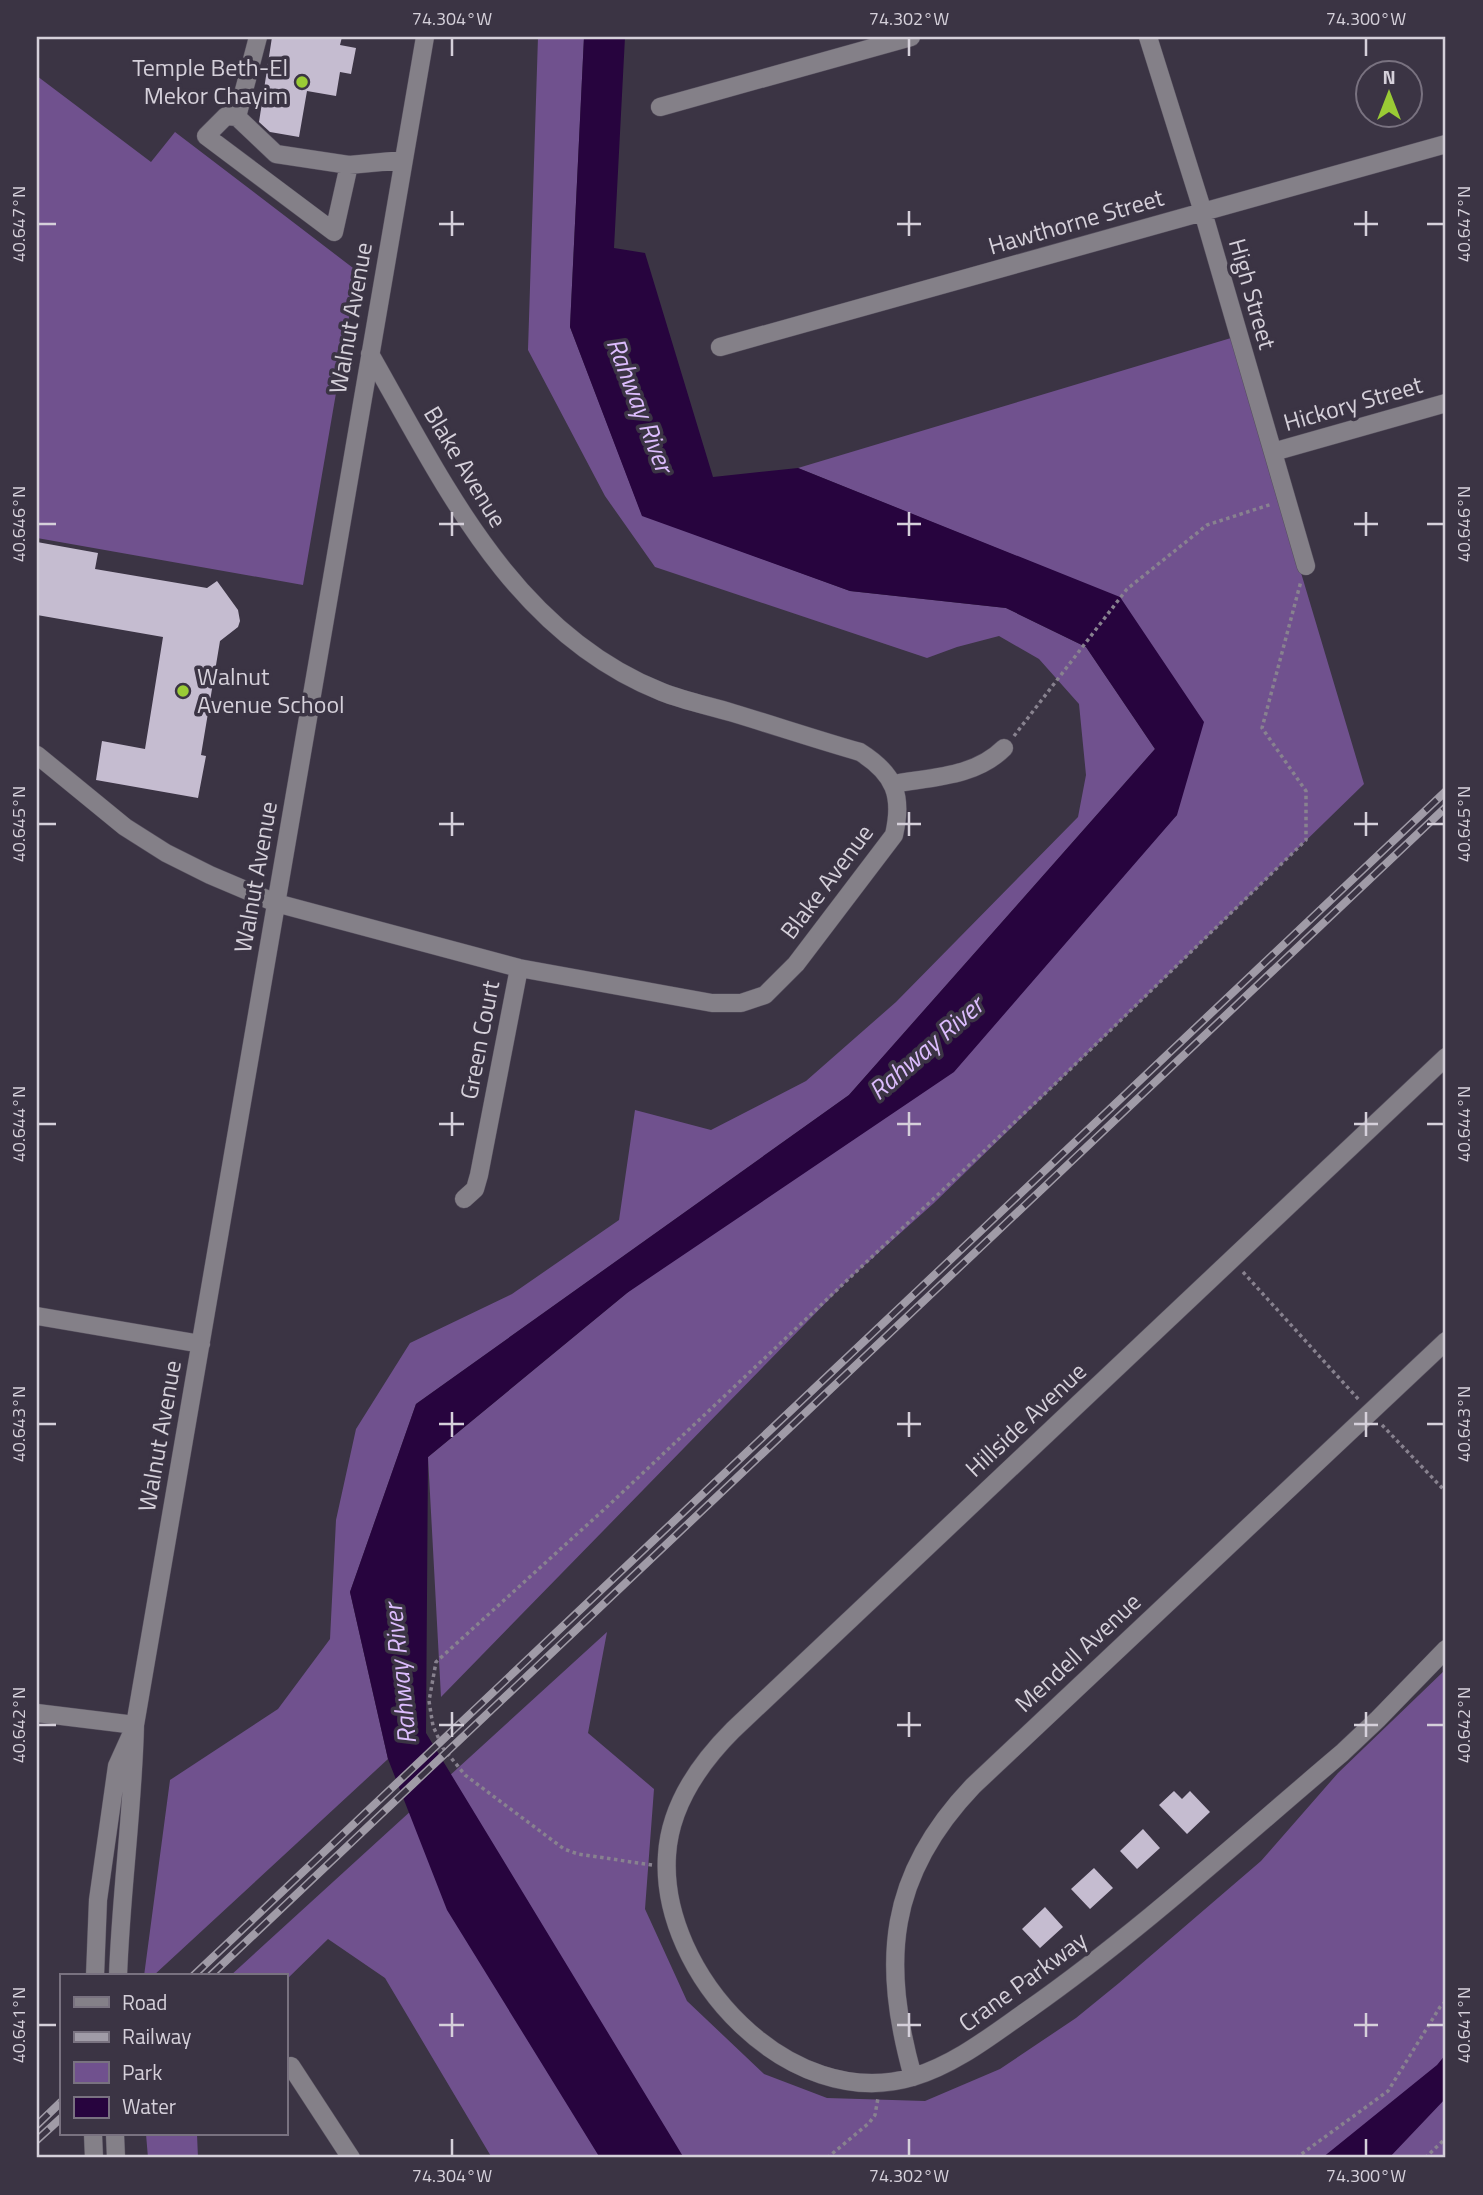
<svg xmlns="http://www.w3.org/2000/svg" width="1483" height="2195" font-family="'Titillium Web',sans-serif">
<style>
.green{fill:#70518e}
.water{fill:#27043e}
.building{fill:#c5bcd0}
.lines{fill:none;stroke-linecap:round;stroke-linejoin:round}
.minor-casing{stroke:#57505f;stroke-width:19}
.path{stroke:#88828f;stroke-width:3.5;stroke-dasharray:3.5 3.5;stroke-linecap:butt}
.minor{stroke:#848088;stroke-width:18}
.rail-casing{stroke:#a09ba7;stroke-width:8}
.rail{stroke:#3b3444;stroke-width:5;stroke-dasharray:16;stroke-linecap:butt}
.ticks{fill:none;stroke:#d5d0da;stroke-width:2.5}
.poi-dot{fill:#9acb35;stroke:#3b3444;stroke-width:2.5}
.labels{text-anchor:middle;stroke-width:7;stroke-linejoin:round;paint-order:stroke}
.poi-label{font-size:24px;fill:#d5d0da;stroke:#3b3444;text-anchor:end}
.street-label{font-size:24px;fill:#d5d0da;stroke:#3b3444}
.water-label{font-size:26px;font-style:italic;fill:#dcbcfd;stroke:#3b3444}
.neatline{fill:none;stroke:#d5d0da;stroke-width:2.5}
.ticks-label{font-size:18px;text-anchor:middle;fill:#d5d0da}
</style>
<rect width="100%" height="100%" fill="#3b3444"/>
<path class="green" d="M538 37H584L570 327 642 515 850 591 1006 608 1086 647 1155 749 849 1095 416 1404 350 1592 388 1759 153 1976H144L170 1780 278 1709 330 1639 336 1520 356 1429 410 1343 512 1294 619 1220 635 1110 711 1130 806 1081 896 1002 1078 817 1086 775 1079 704 1039 659 999 636 957 647 927 658 655 567 605 496 528 350Z
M37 76 151 162 175 132 357 271 303 585 37 538Z
M1231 338 1364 784 934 1203 848 1280 441 1697 428 1457 627 1293 1177 815 1120 598 798 468Z
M607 1632 588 1733 654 1789 645 1909 687 2001 764 2074 827 2098 925 2101 1000 2069 1076 2018 1119 1983 1261 1861 1338 1773 1446 1669V2158H492L385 1978 328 1939 285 1981V1976H230Z
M146 2134H197L198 2158H148Z"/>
<path class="water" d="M584 37H625L614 248 645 253 713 477 798 468 1120 597 1204 722 1177 815 954 1072 627 1293 428 1457 426 1733 684 2158H600L447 1910 388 1759 350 1592 416 1404 849 1095 1155 749 1086 647 1006 608 850 591 642 516 570 327Z
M1446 2054V2098L1389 2158H1322L1437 2065Z"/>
<path class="building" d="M272 37H342L340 45 356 48 351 74 340 72 336 96 307 91 299 137 270 132 259 122Z
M37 542 98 553 95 569 207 588 217 581 238 610 240 621 238 627 220 641 201 755 206 756 198 798 96 780 102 741 145 749 163 637 37 615Z
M1174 1791 1182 1799 1190 1791 1210 1812 1187 1834 1159 1805Z
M1143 1829 1160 1848 1137 1869 1120 1851Z
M1094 1868 1113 1888 1090 1909 1071 1889Z
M1045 1907 1063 1927 1040 1948 1022 1929Z"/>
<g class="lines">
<defs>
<path id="minor" d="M258 37 237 117 276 154 349 165 403 160
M1148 37 1203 212 1306 566
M660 107 911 37
M237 117 226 116 206 136 334 232 349 165
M720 347 1446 144
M1273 452 1446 403
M37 755 125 827 166 853 210 875 276 903 519 968 712 1003H741L765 995 796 964 894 835C903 796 895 774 860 752 818 740 776 726 733 713 710 706 685 701 662 692 513 633 444 484 370 354
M893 784C932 777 975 777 1004 748
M1446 1057 733 1730C699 1764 670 1805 667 1855 659 1974 790 2114 913 2077 956 2064 992 2035 1028 2010 1139 1932 1239 1840 1342 1753L1378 1719 1446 1649
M464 1199 475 1189 479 1175 519 968
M37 1316 201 1344
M37 1713 135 1725
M95 1976 98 1900 117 1766 131 1735
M118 1976C121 1892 133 1809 135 1725L425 37
M291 2066 351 2158
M913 2077C881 1962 887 1876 973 1786L1446 1341
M93 2134 94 2158
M115 2134 116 2158"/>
</defs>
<use href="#minor" class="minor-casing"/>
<path class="path" d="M1014 736 1127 589 1207 525 1272 504
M1243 1272 1360 1401
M1382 1425 1446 1492
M652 1865 578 1854 564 1849 465 1775 443 1748 433 1726 429 1701 436 1662 609 1505 1055 1084 1306 840V791L1262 728 1301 581
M827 2158 869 2123 875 2115 878 2098
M1296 2158 1388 2091 1440 2007 1446 2001
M1425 2158 1446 2138"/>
<use href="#minor" class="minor"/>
<defs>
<path id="rail" d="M193 1976 1446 791
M210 1976 1446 807
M37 2125 61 2102
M37 2140 61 2118"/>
</defs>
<use href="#rail" class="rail-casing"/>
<use href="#rail" class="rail"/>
</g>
<path class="ticks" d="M452 38V56M909 38V56M1366 38V56M452 211V236M909 211V236M1366 211V236M38 224H56M439 224H464M897 224H921M1354 224H1378M1427 224H1444M452 512V536M909 512V536M1366 512V536M38 524H56M439 524H464M897 524H921M1354 524H1378M1427 524H1444M452 812V836M909 812V836M1366 812V836M38 824H56M439 824H464M897 824H921M1354 824H1378M1427 824H1444M452 1112V1136M909 1112V1136M1366 1112V1136M38 1124H56M439 1124H464M897 1124H921M1354 1124H1378M1427 1124H1444M452 1412V1437M909 1412V1437M1366 1412V1437M38 1424H56M439 1424H464M897 1424H921M1354 1424H1378M1427 1424H1444M452 1712V1737M909 1712V1737M1366 1712V1737M38 1725H56M439 1725H464M897 1725H921M1354 1725H1378M1427 1725H1444M452 2013V2037M909 2013V2037M1366 2013V2037M38 2025H56M439 2025H464M897 2025H921M1354 2025H1378M1427 2025H1444M452 2139V2156M909 2139V2156M1366 2139V2156"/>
<g class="poi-dot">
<circle cx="302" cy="82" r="7"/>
<circle cx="183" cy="691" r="7"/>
</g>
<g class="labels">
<g class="poi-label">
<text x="288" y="76">Temple Beth-El<tspan x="288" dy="28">Mekor Chayim</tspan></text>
<text x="197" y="685" text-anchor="start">Walnut<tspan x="197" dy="28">Avenue School</tspan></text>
</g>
<g class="street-label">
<text transform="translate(1076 222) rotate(-16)" y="8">Hawthorne Street</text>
<text transform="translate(1252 294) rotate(74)" y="8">High Street</text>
<text transform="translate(351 318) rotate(-80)" y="8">Walnut Avenue</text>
<text transform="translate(1353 404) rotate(-16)" y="8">Hickory Street</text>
<text transform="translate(465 467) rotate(59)" y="8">Blake Avenue</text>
<text transform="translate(256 877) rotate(-80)" y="8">Walnut Avenue</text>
<text transform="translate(827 882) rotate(-53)" y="8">Blake Avenue</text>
<text transform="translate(480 1040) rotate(-79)" y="8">Green Court</text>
<text transform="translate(1026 1420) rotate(-43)" y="8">Hillside Avenue</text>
<text transform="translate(160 1436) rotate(-80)" y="8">Walnut Avenue</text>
<text transform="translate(1078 1653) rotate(-43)" y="8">Mendell Avenue</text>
<text transform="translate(1023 1982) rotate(-36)" y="8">Crane Parkway</text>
</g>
<g class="water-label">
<text transform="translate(640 405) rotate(69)" y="9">Rahway River</text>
<text transform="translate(926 1048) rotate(-41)" y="9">Rahway River</text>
<text transform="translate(400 1674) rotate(-96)" y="9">Rahway River</text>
</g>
</g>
<rect width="1483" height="2195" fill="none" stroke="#3b3444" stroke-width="77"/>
<rect x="60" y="1974" width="228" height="161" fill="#3b3444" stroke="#797280" stroke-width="2"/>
<rect x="74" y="1997" width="35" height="10" fill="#848088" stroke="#797280" stroke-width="2"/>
<text x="122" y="2010" font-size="21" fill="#d5d0da">Road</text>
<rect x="74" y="2032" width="35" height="10" fill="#a09ba7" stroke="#797280" stroke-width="2"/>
<text x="122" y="2044" font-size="21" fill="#d5d0da">Railway</text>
<rect x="74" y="2062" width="35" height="21" fill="#70518e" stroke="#797280" stroke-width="2"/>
<text x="122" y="2080" font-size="21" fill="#d5d0da">Park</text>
<rect x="74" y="2097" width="35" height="21" fill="#27043e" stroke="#797280" stroke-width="2"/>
<text x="122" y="2114" font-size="21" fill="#d5d0da">Water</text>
<g transform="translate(1389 94)"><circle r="33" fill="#3b3444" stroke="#797280" stroke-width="2"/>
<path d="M0-5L12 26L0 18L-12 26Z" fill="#9acb35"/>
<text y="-10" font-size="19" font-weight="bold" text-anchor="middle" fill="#d5d0da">N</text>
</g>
<rect x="38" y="38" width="1406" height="2118" class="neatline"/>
<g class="ticks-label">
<text x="452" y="25">74.304°W</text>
<text x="909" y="25">74.302°W</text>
<text x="1366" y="25">74.300°W</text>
<text transform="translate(19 224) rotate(-90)" y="6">40.647°N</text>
<text transform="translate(1464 224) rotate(-90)" y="6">40.647°N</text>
<text transform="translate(19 524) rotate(-90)" y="6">40.646°N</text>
<text transform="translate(1464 524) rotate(-90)" y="6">40.646°N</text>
<text transform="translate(19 824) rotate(-90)" y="6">40.645°N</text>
<text transform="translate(1464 824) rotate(-90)" y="6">40.645°N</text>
<text transform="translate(19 1124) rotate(-90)" y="6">40.644°N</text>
<text transform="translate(1464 1124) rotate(-90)" y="6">40.644°N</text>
<text transform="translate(19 1424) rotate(-90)" y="6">40.643°N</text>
<text transform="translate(1464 1424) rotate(-90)" y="6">40.643°N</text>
<text transform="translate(19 1725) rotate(-90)" y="6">40.642°N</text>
<text transform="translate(1464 1725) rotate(-90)" y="6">40.642°N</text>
<text transform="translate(19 2025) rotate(-90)" y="6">40.641°N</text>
<text transform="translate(1464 2025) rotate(-90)" y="6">40.641°N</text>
<text x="452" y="2182">74.304°W</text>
<text x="909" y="2182">74.302°W</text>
<text x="1366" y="2182">74.300°W</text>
</g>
</svg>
